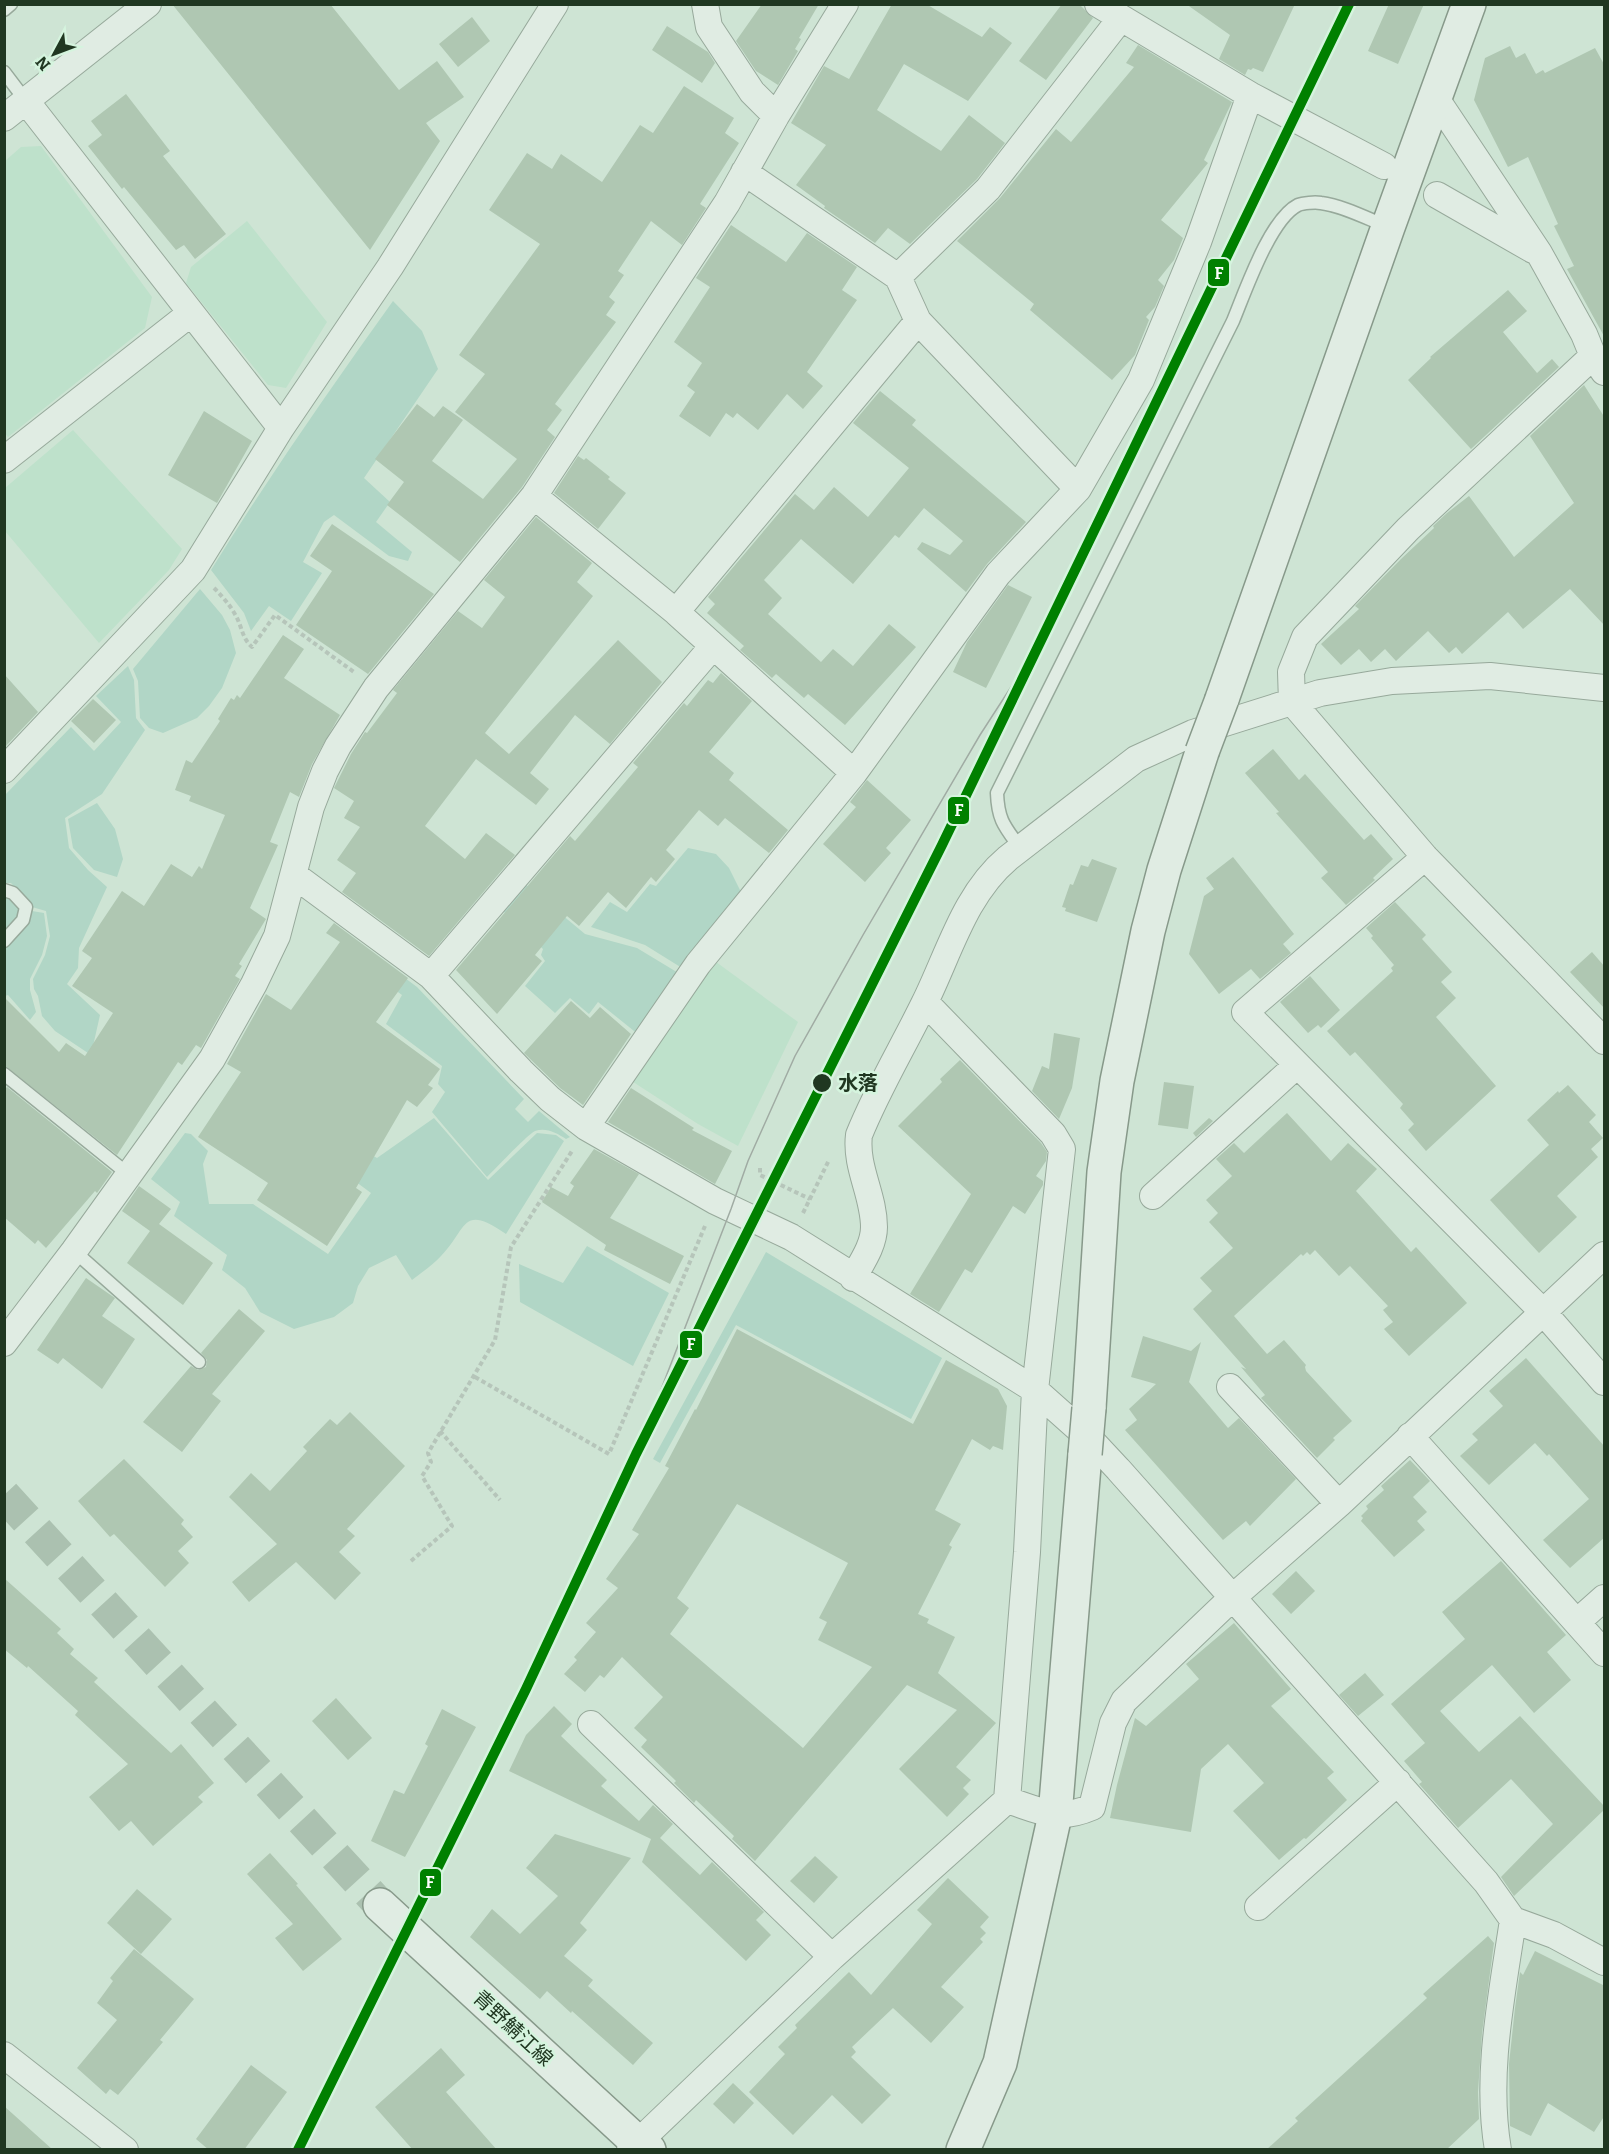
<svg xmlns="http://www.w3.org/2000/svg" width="1609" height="2154" font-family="Bitter,'Noto Sans JP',serif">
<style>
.farmland{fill:#bee1cb}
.green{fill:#b1d6c6}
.building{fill:#afc7b2;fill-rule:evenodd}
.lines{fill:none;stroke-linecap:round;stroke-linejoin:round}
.secondary-tunnel{stroke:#abc1b0;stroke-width:33;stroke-dasharray:33 16;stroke-linecap:butt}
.lane-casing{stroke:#97a99b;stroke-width:15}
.street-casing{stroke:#97a99b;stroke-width:28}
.secondary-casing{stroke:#87998a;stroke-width:36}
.path{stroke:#b6c5ba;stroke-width:4;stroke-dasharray:4.5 3;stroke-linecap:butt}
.lane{stroke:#e0ece3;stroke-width:12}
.street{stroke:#e0ece3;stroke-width:26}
.secondary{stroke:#e0ece3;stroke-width:33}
.tram{stroke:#a0aba3;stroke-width:1.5}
.secondary-bridge-casing{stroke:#87998a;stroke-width:36;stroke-linecap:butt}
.secondary-bridge{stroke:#e0ece3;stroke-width:33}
.rail-1-casing{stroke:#d5f4de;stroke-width:15}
.rail-1{stroke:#008000;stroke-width:10}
.stop-dot{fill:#203721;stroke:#d5f4de;stroke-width:2}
.labels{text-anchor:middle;stroke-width:5;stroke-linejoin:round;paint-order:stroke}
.stop-label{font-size:20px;font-weight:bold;fill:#203721;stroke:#d5f4de;text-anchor:start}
.street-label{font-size:20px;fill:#203721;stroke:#d5f4de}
.line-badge{stroke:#d5f4de;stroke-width:2}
.badge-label{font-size:16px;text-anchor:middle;font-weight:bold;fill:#fff}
</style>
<rect width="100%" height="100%" fill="#cee4d4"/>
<path class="farmland" d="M41 146 152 297 145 328 8 437 4 432 5 161 21 147Z
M247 221 327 322 286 388 268 385 186 283 191 267Z
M73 430 182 549 169 570 99 643 5 531V488Z
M712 959 798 1022 738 1146 698 1124 627 1078Z"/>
<path class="green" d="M393 301 422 331 438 369 364 478 390 502 376 522 412 552 408 561 389 556 334 515 324 522 303 562 322 573 291 621 269 606 251 631 244 613 211 570C268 478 330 389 393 301Z
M200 589 222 615 230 630 236 653 222 688 209 706 197 718 163 733 149 728 140 718 138 681 133 669Z
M128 666 134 680 136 718 145 730 102 794 65 818 69 848 88 870 107 887 79 948 78 968 67 984 100 1015 91 1055 55 1031 42 1016 38 996 34 989 33 979 45 955 50 936 46 911 32 907 11 883H5L4 796 71 727 94 751 121 722 96 696Z
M97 803 115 829 123 859 117 877 94 870 73 848 68 819Z
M688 848 716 854 729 868 741 892 682 968 645 945 591 927 610 902 627 912 650 884 656 886Z
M525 884 585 934 637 948 680 974 639 1035 598 1002 589 1014 570 998 555 1013 525 986 545 961 541 955 543 949 503 911Z
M5 896H8L21 911 18 920 5 934Z
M32 911 44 913 47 936 42 955 30 979V990L36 1012 30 1020 8 995 5 996V947L25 924Z
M385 963 417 987 524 1099 515 1109 528 1122 539 1111 570 1137 566 1139C557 1133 546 1127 535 1131 528 1134 495 1169 487 1177L432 1112 445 1092 438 1084 442 1066 386 1024 402 995 376 976Z
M434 1118 488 1180 537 1133 556 1135 564 1141 506 1234C461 1203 468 1228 441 1256 433 1265 422 1272 412 1280L396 1255 369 1268 358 1286 353 1303 334 1317 294 1329 260 1312 245 1288 222 1270 227 1255 174 1216 180 1202 151 1179 185 1133 191 1134 208 1151 203 1164 209 1204H253L328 1254 371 1193 313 1150 307 1120 377 1158Z
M587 1246 669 1293 633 1366 520 1302 519 1264 563 1283Z
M766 1252 942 1358 911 1419 736 1325 660 1463 653 1459Z"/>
<path class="building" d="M172 4H330L399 90 437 61 464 97 426 123 440 141 370 250Z
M762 4H819L799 38 801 39 795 49 798 51 778 85 756 71 736 41Z
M892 4H926L982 37 990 27 1012 43 968 101 904 64 877 110 941 151 969 115 1005 143 977 179 910 244 888 228 875 243 824 208 825 206 796 185 826 145 791 123 824 66 849 79Z
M1062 4H1079L1093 18 1046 80 1019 61Z
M1186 4H1295L1263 72 1253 68 1251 70 1248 69 1245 75 1219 59 1230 35Z
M1389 4H1424L1398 64 1368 51Z
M472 17 490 41 458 67 439 44Z
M667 26 708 52 715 63 702 83 652 50Z
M1138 45 1232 102 1204 160 1208 163 1161 220 1183 238 1174 260 1158 280 1164 286 1155 307 1146 317 1149 320 1135 355 1112 380 1030 310 1034 304 957 241 1000 198 1056 129 1071 142 1134 67 1126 63Z
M1510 46 1516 58 1525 53 1536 74 1543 70 1545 73 1595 48 1605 66V338L1567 269 1574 266 1554 226 1558 224 1528 157 1508 167 1474 100 1485 58Z
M684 86 734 118 725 133 739 143 700 204 706 208 682 245 651 221 618 271 624 275 609 297 615 302 606 315 616 322 555 404 562 410 547 430 555 437 522 487 460 562 387 505 404 482 375 459 417 404 434 417 443 406 463 420 432 461 483 499 517 459 455 412 485 374 459 355 540 244 489 210 527 153 552 169 561 154 602 182 640 125 653 133Z
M126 94 170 151 163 156 226 234 195 259 184 245 176 250 124 187 122 189 88 146 102 135 91 121Z
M731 225 786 262 807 233 857 267 842 290 857 300 807 372 823 386 803 409 787 394 758 430 737 413 733 418 726 413 710 437 679 416 695 392 687 386 702 363 674 342 710 287 696 278Z
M1508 290 1527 311 1503 332 1537 373 1552 359 1559 367 1471 449 1408 380 1431 358 1430 357Z
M1584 385 1605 418V626L1570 589 1523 629 1508 612 1462 654 1456 647 1449 653 1428 631 1396 661 1385 649 1371 662 1359 649 1341 665 1321 644 1359 609 1355 606 1401 559 1434 528 1433 526 1447 513 1469 496 1514 557 1574 503 1530 436Z
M880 391 916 420 912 425 1026 522 987 564 966 592 917 549 922 542 950 555 963 541 924 508 899 538 895 535 853 584 801 539 764 580 782 598 768 614 821 662 833 649 853 666 889 624 916 647 845 725 808 694 804 698 776 674 772 678 740 650 744 646 707 613 715 604 708 597 795 494 814 510 834 487 868 517 909 468 853 423Z
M204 411 252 441 217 503 168 475Z
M578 456 584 460 586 458 610 477 608 479 626 493 598 529 554 493Z
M536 517 592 563 577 582 593 596 485 733 509 754 618 640 662 682 610 744 575 715 530 773 549 789 536 805 476 759 425 826 465 859 486 833 515 855 429 956 342 892 356 873 337 860 360 827 344 818 354 801 334 788 351 754 365 732 367 733 397 693 393 690 458 611 482 628 505 597 484 580Z
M332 524 434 594 368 674 296 625 332 571 310 556Z
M1008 585 1032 597 986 688 953 672 967 642Z
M283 635 304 649 284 678 340 715 312 764 299 797 290 792 270 842 278 845 250 908 266 919 239 964 242 966 235 976 240 979 201 1048 196 1045 182 1065 178 1062 117 1155 4 1065V997L59 1052 66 1043 85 1056 113 1013 72 986 92 958 82 951 122 891 144 906 171 864 192 877 199 866 202 869 225 815 189 801 191 796 175 790 186 760 192 763 220 721 218 719 231 698 234 700 237 695 240 698Z
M721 673 752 701 709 752 734 773 729 780 788 830 769 853 725 818 718 826 699 810 666 850 675 859 656 882 651 877 626 908 608 892 579 926 567 916 535 955 542 961 497 1014 456 970 570 836 575 841 638 767 633 763 684 703 687 706 708 680 713 683Z
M4 674 38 712 4 748Z
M93 699 116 720 94 743 71 721Z
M1273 749 1299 780 1305 774 1364 840 1371 834 1393 859 1373 878 1375 880 1346 905 1321 878 1328 872 1276 813 1279 812 1245 773Z
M867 780 911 820 886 848 891 853 865 882 823 844 856 807 850 802Z
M1233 857 1294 934 1283 944 1291 953 1260 979 1251 969 1219 994 1189 954 1204 896 1214 889 1206 878Z
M1092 859 1117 868 1097 922 1065 911 1066 908 1062 907 1070 884 1073 885 1081 865 1088 867Z
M1395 902 1426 935 1422 939 1452 972 1441 982 1456 998 1436 1017 1496 1086 1426 1151 1408 1130 1414 1124 1400 1108 1403 1104 1355 1052 1350 1056 1327 1031 1393 971 1391 968 1394 965 1371 938 1373 936 1366 928Z
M334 923 408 978 376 1022 440 1069 428 1085 433 1088 417 1107 407 1100 356 1188 362 1192 327 1246 257 1200 268 1183 198 1137 241 1072 227 1064 266 994 291 1010 340 942 326 933Z
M1592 952 1605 967V1009L1570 972Z
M1310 976 1340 1010 1321 1028 1318 1025 1308 1033 1280 1002Z
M571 1001 590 1018 600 1007 631 1034 583 1105 560 1088 524 1053Z
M1054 1033 1080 1038 1072 1088 1059 1119 1032 1091 1042 1066 1049 1069Z
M960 1060 1041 1143 1047 1152 1046 1161 1036 1176 1043 1181V1185L1025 1214 1013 1206 972 1273 965 1269 939 1312 910 1294 971 1194 898 1126 942 1082 940 1079Z
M1164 1082 1194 1086 1188 1129 1158 1125Z
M1568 1085 1596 1115 1589 1122 1603 1138 1591 1149 1598 1157 1557 1196 1577 1217 1539 1253 1490 1200 1549 1145 1527 1120 1558 1091 1559 1093Z
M7 1087 112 1172 97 1193 95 1191 46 1248 38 1240 35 1244 4 1217V1090Z
M631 1088 694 1128 692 1130 732 1151 715 1184 608 1122Z
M1287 1113 1331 1161 1348 1143 1377 1169 1356 1191 1411 1252 1416 1247 1467 1303 1409 1356 1384 1329 1393 1322 1383 1310 1388 1306 1350 1266 1339 1276 1315 1250 1310 1255 1307 1252 1303 1256 1301 1254 1234 1316 1267 1354 1284 1340 1306 1365 1305 1367 1306 1371 1352 1421 1333 1438 1335 1440 1317 1458 1261 1398 1265 1395 1241 1367 1246 1369 1193 1309 1212 1291 1200 1278 1233 1248 1209 1222 1218 1213 1206 1200 1232 1176 1216 1159 1234 1143 1244 1153Z
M1209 1118 1213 1121 1196 1137 1193 1133Z
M594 1149 639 1174 610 1218 684 1256 670 1284 604 1250 606 1245 542 1202 551 1187 568 1196 574 1186 570 1183Z
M139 1186 171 1209 159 1224 213 1263 183 1305 127 1263 150 1231 122 1211Z
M86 1278 115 1298 102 1316 135 1339 102 1389 63 1358 58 1364 37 1350Z
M239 1309 265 1331 212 1394 221 1401 182 1452 143 1422 191 1366 198 1370 206 1367 207 1360 201 1353Z
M737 1329 913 1424 946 1360 998 1389 1007 1406 1003 1450 993 1446 990 1450 972 1439 935 1510 961 1524 949 1545 952 1547 918 1614 929 1619 927 1623 955 1637 938 1673 996 1723 956 1767 971 1780 963 1788 969 1794 947 1817 899 1769 957 1710 907 1685 755 1861 732 1839 734 1836 696 1800 694 1803 674 1783 676 1781 641 1747 647 1740 634 1728 663 1697 622 1657 604 1678 600 1675 585 1692 564 1674 577 1660 574 1657 596 1632 586 1623 618 1588 606 1579 639 1534 632 1530 669 1468 665 1466 695 1409 696 1410ZM737 1504 848 1563 819 1618 827 1622 818 1640 872 1667 803 1748 670 1634 689 1608 677 1598Z
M1143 1336 1191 1351 1201 1342 1189 1382 1228 1428 1239 1418 1296 1479 1250 1526 1246 1521 1223 1540 1125 1430 1137 1420 1129 1409 1156 1384 1131 1377Z
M1526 1358 1605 1447V1537L1570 1568 1543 1540 1589 1499 1549 1454 1547 1456 1535 1443 1489 1485 1460 1456 1478 1440 1472 1434 1503 1406 1489 1391Z
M350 1412 405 1466 347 1529 355 1536 339 1552 361 1573 335 1600 296 1562 249 1602 232 1582 277 1544 229 1497 251 1473 270 1491 307 1451 303 1447 330 1419 337 1425Z
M124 1459 184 1520 181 1524 193 1537 178 1551 189 1563 165 1587 114 1534 110 1537 78 1501Z
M1410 1460 1430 1481 1413 1497 1427 1512 1417 1521 1425 1530 1394 1557 1361 1521 1363 1518 1361 1516 1368 1509 1366 1506 1384 1490 1381 1486Z
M1501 1561 1566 1635 1547 1652 1571 1680 1534 1713 1492 1665 1440 1711 1479 1752 1520 1716 1605 1807V1809L1514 1896 1501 1877 1553 1824 1511 1779 1458 1828 1419 1784 1422 1782 1404 1761 1425 1743 1391 1704 1465 1639 1442 1612Z
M1296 1571 1315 1591 1291 1614 1272 1594Z
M4 1578 61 1629 57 1633 74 1649 70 1654 98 1678 94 1682 171 1753 181 1744 214 1783 198 1797 203 1802 153 1846 131 1821 119 1831 89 1797 128 1764 75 1715 78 1711 28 1666 27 1668 4 1649Z
M1234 1623 1291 1689 1271 1706 1334 1772 1327 1778 1347 1800 1306 1839 1304 1838 1279 1860 1233 1811 1264 1783 1228 1744 1201 1769 1191 1832 1110 1818 1117 1785 1135 1718 1146 1726 1199 1679 1186 1664Z
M1365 1673 1384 1695 1358 1716 1339 1695Z
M336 1698 372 1738 348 1760 312 1721Z
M554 1706 572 1724 561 1736 607 1780 601 1786 639 1821 653 1805 673 1824 660 1838 700 1875 712 1862 764 1912 756 1920 771 1935 746 1961 642 1862 651 1839 509 1771 526 1735Z
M442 1709 476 1727 405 1857 371 1841 394 1790 404 1794 428 1746 425 1744Z
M555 1834 631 1858 580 1923 587 1930 564 1956 593 1980 588 1986 653 2043 633 2065 572 2011 571 2013 547 1991 540 1999 470 1937 492 1909 520 1934 558 1896 526 1868Z
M270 1853 298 1884 296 1885 342 1939 303 1971 275 1938 293 1924 247 1874Z
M815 1856 838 1877 814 1903 790 1881Z
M948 1878 989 1917 980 1927 986 1933 980 1939 983 1942 941 1987 964 2007 931 2043 893 2008 852 2047 856 2052 851 2057 891 2095 862 2124 832 2095 793 2135 749 2092 785 2054 778 2047 797 2028 795 2025 849 1972 871 1995 932 1924 917 1910Z
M137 1889 172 1919 141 1954 107 1923Z
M1488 1936 1494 1943 1482 2033 1478 2092 1479 2119 1446 2150H1266L1298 2121 1295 2118 1427 1998 1423 1994Z
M134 1949 194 1999 160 2040 163 2042 118 2095 110 2089 106 2094 77 2068 117 2020 97 2003 113 1981 110 1978Z
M1535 1951 1605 1986V2115L1594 2132 1548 2103 1531 2136 1510 2126 1509 2064 1515 2008 1520 1972 1523 1975Z
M441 2048 465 2075 446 2092 497 2150H413L375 2107Z
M251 2065 287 2092 244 2150H209L196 2139Z
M733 2083 754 2103 734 2124 713 2104Z
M4 2106 53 2150H4Z"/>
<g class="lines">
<path class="secondary-tunnel" d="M4 1495 380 1905"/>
<defs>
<path id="lane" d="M4 10 11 4
M4 72 26 101
M1021 849C1005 827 998 821 997 793L1233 321C1245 292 1270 219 1298 205 1303 203 1315 202 1321 203 1343 206 1366 218 1386 226
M4 890 13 893 26 907 23 920 4 941
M4 1074 128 1174
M74 1251 199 1362"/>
<path id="street" d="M705 4 709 27 752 92 776 116
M1098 4 1250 95 1384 166
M1435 97 1539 253 1584 334 1593 356 1604 372
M26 101 281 428
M4 118 148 4
M744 172 898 277
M1437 195 1533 250
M918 321 1078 489
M1593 356 1408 529 1305 637 1291 672 1292 702 1425 857 1604 1041
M4 460 191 313
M534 496 676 612 854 773
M676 612 918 321 898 277 988 189 1121 18
M4 770 193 570 281 428 390 267 555 4
M1425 857 1245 1012 1544 1313 1604 1382
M294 875 431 976 521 1071 550 1099 586 1127 715 1201 791 1237 1035 1390 1027 1552 1007 1800 832 1957 630 2150
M431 976 713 646
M925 1002 1053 1134 1062 1149 1035 1390 1090 1439 1118 1469 1486 1882 1513 1920 1554 1935 1604 1962
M586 1127 698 964 854 773 998 574 1078 489 1141 380 1198 242 1250 95
M1153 1196 1297 1065
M853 1278C862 1262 874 1245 874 1227 874 1195 855 1167 859 1135 877 1090 903 1047 924 1004 949 954 964 895 1008 858L1136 759 1193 733 1320 693 1392 681 1490 676 1604 688
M4 1343 74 1251 212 1059 254 984 277 936 311 807 325 771 338 746 376 688 534 496 727 203 776 116 845 4
M1230 1387 1339 1504
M1410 1436 1604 1653
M1577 1622 1604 1598
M591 1724 832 1957
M1007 1800C1041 1811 1057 1822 1092 1807L1113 1723 1124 1701 1232 1598 1339 1504 1604 1255
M1258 1907 1398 1782
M4 2055 125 2150
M1498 2150C1485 2074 1502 1995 1513 1920"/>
<path id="secondary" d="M1222 699 1388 227 1469 4
M1089 1408 1104 1172 1117 1081 1148 931 1164 870 1202 752
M380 1905 638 2143 649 2150
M963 2150 1000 2063 1055 1815 1085 1454"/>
</defs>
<use href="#lane" class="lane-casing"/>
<use href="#street" class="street-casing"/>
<use href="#secondary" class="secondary-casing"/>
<path class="path" d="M214 588C222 596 230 605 236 616 242 627 242 638 252 647L275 615 354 672
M760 1168V1175L810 1199
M803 1213 829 1160
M475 1377 609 1454 705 1226
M440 1431 500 1500
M411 1561 452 1526 422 1476 431 1462 428 1453 495 1340 511 1247 572 1151"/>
<use href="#lane" class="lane"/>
<use href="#street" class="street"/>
<use href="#secondary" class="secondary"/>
<path class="tram" d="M636 1454 731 1209 748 1161 795 1056 863 935 980 735 1040 642"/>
<defs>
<path id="secondary-bridge" d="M1202 752 1222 699
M1085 1454 1089 1408"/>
</defs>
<use href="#secondary-bridge" class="secondary-bridge-casing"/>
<use href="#secondary-bridge" class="secondary-bridge"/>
<defs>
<path id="rail-1" d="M298 2150 526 1689 636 1454 942 845 1349 4"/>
</defs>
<use href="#rail-1" class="rail-1-casing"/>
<use href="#rail-1" class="rail-1"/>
</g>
<circle class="stop-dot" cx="822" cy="1083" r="10"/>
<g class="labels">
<g class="stop-label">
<text x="838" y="1090">水落</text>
</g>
<g class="street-label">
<text transform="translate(513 2028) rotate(43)" y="7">青野鯖江線</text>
</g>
</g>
<g class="line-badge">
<rect x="1207" y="258" width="23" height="29" rx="6" fill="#008000"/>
<rect x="947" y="796" width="23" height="29" rx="6" fill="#008000"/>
<rect x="679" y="1330" width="24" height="29" rx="6" fill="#008000"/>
<rect x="419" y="1868" width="23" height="29" rx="6" fill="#008000"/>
</g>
<g class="badge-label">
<text x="1219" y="279">F</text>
<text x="959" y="816">F</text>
<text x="691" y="1350">F</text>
<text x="430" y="1888">F</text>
</g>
<rect width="1609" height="2154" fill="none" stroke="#203721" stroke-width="12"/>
<g transform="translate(54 54) rotate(229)" stroke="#d5f4de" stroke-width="4.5" paint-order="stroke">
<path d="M0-4.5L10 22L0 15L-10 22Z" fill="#203721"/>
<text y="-9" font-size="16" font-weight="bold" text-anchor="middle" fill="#203721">N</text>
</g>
</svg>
